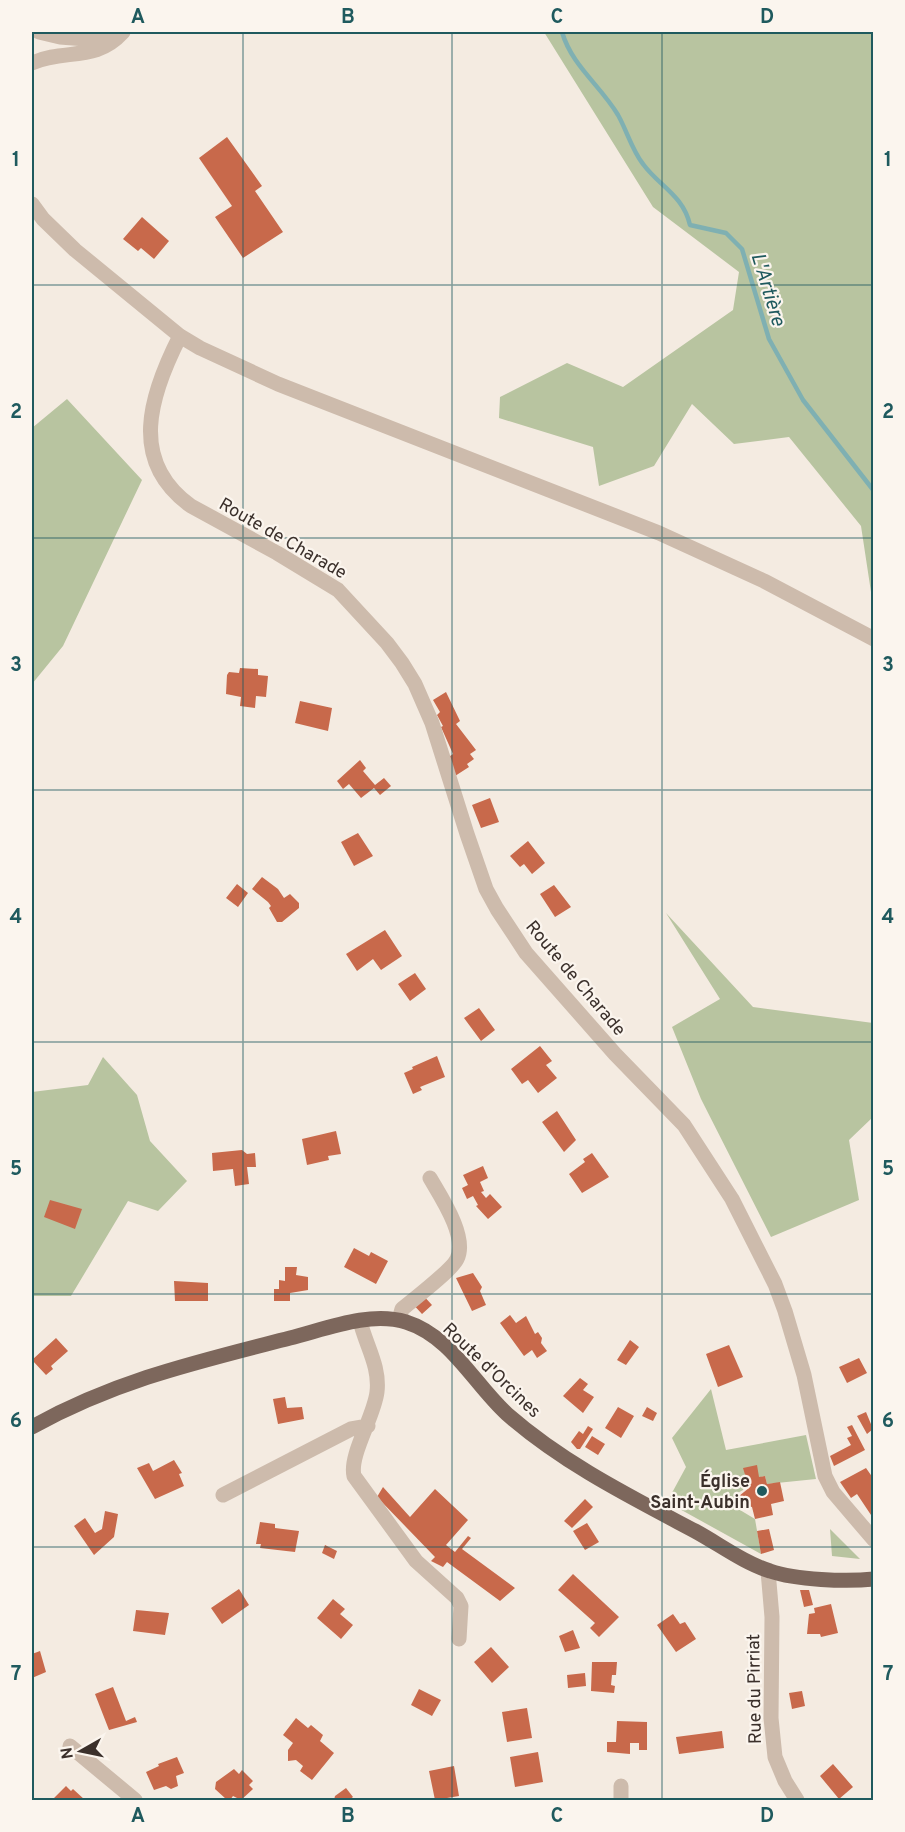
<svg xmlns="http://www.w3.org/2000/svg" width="905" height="1832" font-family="Overpass,sans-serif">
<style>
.green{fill:#b8c4a0}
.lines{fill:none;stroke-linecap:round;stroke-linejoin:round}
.stream{stroke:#7fb0b2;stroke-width:4.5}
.building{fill:#c8694b}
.minor{stroke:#cdbbac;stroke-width:15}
.major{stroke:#7d675c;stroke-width:15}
.grid{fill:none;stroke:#1f5a5e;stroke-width:1.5;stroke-opacity:0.55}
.poi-dot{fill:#1f5a5e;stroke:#fbf5ee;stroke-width:2}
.labels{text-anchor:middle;stroke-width:4.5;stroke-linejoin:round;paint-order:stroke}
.street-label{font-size:18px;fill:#3b302b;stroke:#fbf5ee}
.poi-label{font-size:18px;font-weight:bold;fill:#3b302b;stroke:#fbf5ee;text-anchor:end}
.water-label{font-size:20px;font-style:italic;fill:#1f5a5e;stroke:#fbf5ee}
.neatline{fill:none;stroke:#1f5a5e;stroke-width:2}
.grid-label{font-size:20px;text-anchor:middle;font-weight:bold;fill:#1f5a5e}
</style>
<rect width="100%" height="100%" fill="#f4ebe1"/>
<path class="green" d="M544 32H873V595L871 592 861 526 789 437 734 444 692 404 654 466 599 486 593 447 499 418 500 397 567 363 623 387 733 310 739 272 653 207Z
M67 399 142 480 63 646 32 684V428Z
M666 913 753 1007 873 1023V1117L849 1140 859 1200 771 1237 701 1099 672 1027 720 999Z
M103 1057 137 1095 150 1141 187 1181 158 1211 128 1201 71 1296H32V1092L88 1085Z
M711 1389 726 1450 806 1435 816 1479 767 1484 765 1476 747 1480 743 1490 736 1494 740 1510 755 1519 761 1554 667 1502 686 1467 672 1438Z
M830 1529 860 1559 832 1556Z"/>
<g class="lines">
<path class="stream" d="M562 32C572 66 600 85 618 115 627 131 632 150 643 164 659 186 683 195 690 225L726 233 742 249 769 339 803 400 874 491"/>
</g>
<path class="building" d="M227 137 262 186 255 191 283 232 243 258 215 217 232 206 199 158Z
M142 217 169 241 154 259 141 248 138 251 123 239Z
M240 668 258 669V675L268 676 266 697 256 696 255 708 240 706 241 697 226 694 227 675 229 672 239 673Z
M446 692 460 721 456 724 476 750 470 754 474 759 467 764 469 767 455 776 446 759 453 754 441 727 443 726 437 715 440 712 433 700Z
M300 701 332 708 328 731 295 723Z
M360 760 366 768 363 771 375 785 384 778 391 786 380 795 374 788 361 798 349 784 343 789 337 781Z
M490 798 499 822 481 828 472 805Z
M358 833 373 856 354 866 341 842Z
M528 841 545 863 532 874 524 864 520 867 510 856Z
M262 877 278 889 284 898 290 894 299 903V908L282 922H277L269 908 271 906 268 902 252 889Z
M237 884 248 893 238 907 226 898Z
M554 885 571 907 555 917 540 894Z
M385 930 402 956 381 970 373 959 357 971 346 954Z
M415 973 426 989 410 1001 398 984Z
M479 1008 495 1030 481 1041 464 1018Z
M540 1046 552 1061 546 1065 557 1078 538 1093 528 1080 522 1084 511 1069Z
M437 1056 445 1077 420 1087 422 1090 413 1094 404 1073 413 1069 412 1067Z
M557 1111 576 1140 564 1152 542 1122Z
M336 1131 341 1154 328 1156 329 1160 307 1165 302 1139Z
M242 1150 247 1154 255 1153 256 1167H247L249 1184 235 1186 233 1169 213 1171 212 1153Z
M592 1153 609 1177 582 1193 569 1174 585 1162 583 1159Z
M483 1166 488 1178 480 1182 484 1191 481 1192 486 1198 490 1194 502 1207 488 1219 476 1206 478 1205 473 1196 467 1199 462 1188 468 1185 463 1175Z
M50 1200 82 1209 75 1229 44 1217Z
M354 1248 369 1256 371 1252 388 1261 376 1284 344 1267Z
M285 1267H297L296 1275 308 1277V1290L290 1293V1301H274V1289H279V1280L285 1281Z
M473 1273 482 1287 480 1291 486 1305 472 1311 456 1278Z
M174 1281 208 1283V1301H175Z
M421 1293 432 1305 422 1314 411 1302Z
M510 1315 516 1323 526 1316 535 1334 538 1332 542 1338 541 1343 547 1351 537 1358 532 1350 524 1356 500 1323Z
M56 1338 68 1351 51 1366 53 1369 46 1375 32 1360Z
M630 1340 639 1347 626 1365 617 1360Z
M729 1345 743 1377 718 1387 706 1354Z
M859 1358 867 1373 847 1383 839 1367Z
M580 1378 588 1384 583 1390 594 1397 583 1413 563 1396Z
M285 1397 287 1408 302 1407 304 1419 278 1424 273 1399Z
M618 1407 634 1416 621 1438 605 1428Z
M647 1407 657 1413 653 1421 642 1416Z
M866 1412 873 1429 867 1434 857 1416Z
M852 1425 865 1450 834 1466 830 1456 851 1445 847 1438 852 1436 847 1427Z
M588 1426 593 1429 580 1449H577L571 1442 579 1431 583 1434Z
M592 1436 605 1444 598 1455 585 1447Z
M174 1460 182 1473 179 1474 184 1486 155 1499 137 1468 149 1463 153 1471Z
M757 1465 759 1477 765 1476 767 1484 780 1482 784 1501 771 1504 773 1515 755 1519 752 1507 743 1505 739 1496 749 1488 743 1468Z
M866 1468 873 1478V1518L857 1494 851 1498 840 1482Z
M383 1487 410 1517 435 1489 468 1520 446 1545 455 1552 468 1536 471 1538 462 1549 515 1588 500 1601 447 1562 443 1567 431 1561 435 1557 377 1497Z
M585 1499 593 1507 572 1528 564 1521Z
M105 1511 118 1514 114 1537 94 1555 74 1526 85 1518 95 1533 102 1529Z
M260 1522 275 1524V1528L299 1531 295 1552 260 1548 261 1544H256Z
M587 1523 599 1542 585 1550 573 1531Z
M769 1529 774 1550 761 1554 757 1531Z
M325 1545 337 1551 334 1559 322 1553Z
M573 1574 619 1617 599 1637 590 1628 595 1623 558 1590Z
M239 1589 249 1605 222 1624 211 1608Z
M800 1590H809L813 1605 804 1607Z
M333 1599 345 1609 340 1614 353 1625 341 1639 317 1618Z
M831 1604 838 1633 821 1637 820 1634H807L809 1614 815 1613 814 1608Z
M136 1610 169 1613 165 1635 133 1631Z
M673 1614 680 1624 685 1622 696 1639 676 1652 657 1625Z
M573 1630 580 1648 565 1652 559 1636Z
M491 1647 509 1667 492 1683 474 1662Z
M40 1651 46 1672 32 1678V1654Z
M592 1662H617L616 1675H612L611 1685 615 1686 614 1693 591 1691Z
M585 1673 586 1686 568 1688 567 1675Z
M113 1687 126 1721 135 1717 137 1722 109 1730 95 1694Z
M419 1689 441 1700 432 1716 411 1705Z
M802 1691 805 1706 792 1709 789 1693Z
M527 1708 532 1738 507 1742 502 1712Z
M296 1718 308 1728 311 1725 323 1735 320 1741 334 1753 312 1780 300 1771 303 1766 296 1760 288 1761V1750L293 1743 283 1735Z
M617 1721 647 1722V1750H639V1743H630V1754L607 1752V1742H616Z
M722 1731 724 1748 679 1754 676 1737Z
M538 1752 543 1782 515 1787 510 1757Z
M177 1757 184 1773 176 1776 178 1786 171 1789 166 1786 154 1790 146 1772 159 1766 158 1764Z
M833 1764 853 1787 839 1799 820 1776Z
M454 1766 459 1796 435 1800 429 1771Z
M234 1769 239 1774 242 1770 253 1781 249 1785 253 1789 241 1800 233 1796 230 1800 226 1799 215 1789 216 1782Z
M66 1786 71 1791 73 1789 85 1800H52Z
M346 1788 353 1797 349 1800H334L335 1796Z"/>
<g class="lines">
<path class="minor" d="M39 32 60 37 112 41
M32 63C65 48 95 63 123 32
M32 204 43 219 75 250 180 336 200 348 278 384 659 533 764 581 874 639
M180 336C150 395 128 461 191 506L277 553 338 590 387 643 402 663 415 684 432 723 467 834 486 889 497 909 526 953 615 1054 684 1125 732 1199 775 1284 785 1311 804 1375 825 1476 833 1492 874 1540
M399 1320 402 1309C414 1299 452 1270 457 1259 468 1237 441 1197 430 1178
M360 1321C366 1346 380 1366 377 1392 374 1417 349 1455 354 1476L416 1561 457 1598 461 1606 459 1639
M223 1495 351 1429 368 1426
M768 1571 772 1617 771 1718 775 1757 785 1781 797 1800
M70 1746 135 1800
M621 1800V1786"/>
<path class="major" d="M32 1427C117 1380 197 1362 290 1338 326 1329 369 1311 406 1322 451 1336 474 1384 507 1414 563 1463 629 1496 695 1531 719 1544 744 1563 770 1571 796 1580 846 1582 874 1579"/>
</g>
<path class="grid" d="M243 32V1800M452 32V1800M662 32V1800M32 285H874M32 538H874M32 790H874M32 1042H874M32 1294H874M32 1547H874"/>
<circle class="poi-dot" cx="762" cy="1491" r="6"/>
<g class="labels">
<g class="street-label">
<text transform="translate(283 538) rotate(30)" y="6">Route de Charade</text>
<text transform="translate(576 978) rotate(50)" y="6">Route de Charade</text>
<text transform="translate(492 1370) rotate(44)" y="6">Route d'Orcines</text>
<text transform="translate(754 1689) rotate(-91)" y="6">Rue du Pirriat</text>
</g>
<g class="poi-label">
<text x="750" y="1487">Église<tspan x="750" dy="21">Saint-Aubin</tspan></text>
</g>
<g class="water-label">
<text transform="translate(769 289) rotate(73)" y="7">L'Artière</text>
</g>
</g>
<rect width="905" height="1832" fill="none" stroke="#fbf5ee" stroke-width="66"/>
<g transform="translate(81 1751) rotate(261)" stroke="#fbf5ee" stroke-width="4.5" paint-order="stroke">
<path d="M0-4.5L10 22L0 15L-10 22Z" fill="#3b302b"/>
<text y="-9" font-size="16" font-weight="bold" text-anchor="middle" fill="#3b302b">N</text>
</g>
<rect x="33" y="33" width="839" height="1766" class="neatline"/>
<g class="grid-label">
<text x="138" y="23">A</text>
<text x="348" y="23">B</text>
<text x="557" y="23">C</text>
<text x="767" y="23">D</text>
<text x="16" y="166">1</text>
<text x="888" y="166">1</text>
<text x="16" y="418">2</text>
<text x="888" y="418">2</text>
<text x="16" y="671">3</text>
<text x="888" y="671">3</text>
<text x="16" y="923">4</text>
<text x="888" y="923">4</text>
<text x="16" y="1175">5</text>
<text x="888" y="1175">5</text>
<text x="16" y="1427">6</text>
<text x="888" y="1427">6</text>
<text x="16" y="1680">7</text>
<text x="888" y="1680">7</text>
<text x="138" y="1822">A</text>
<text x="348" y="1822">B</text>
<text x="557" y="1822">C</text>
<text x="767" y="1822">D</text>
</g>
</svg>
